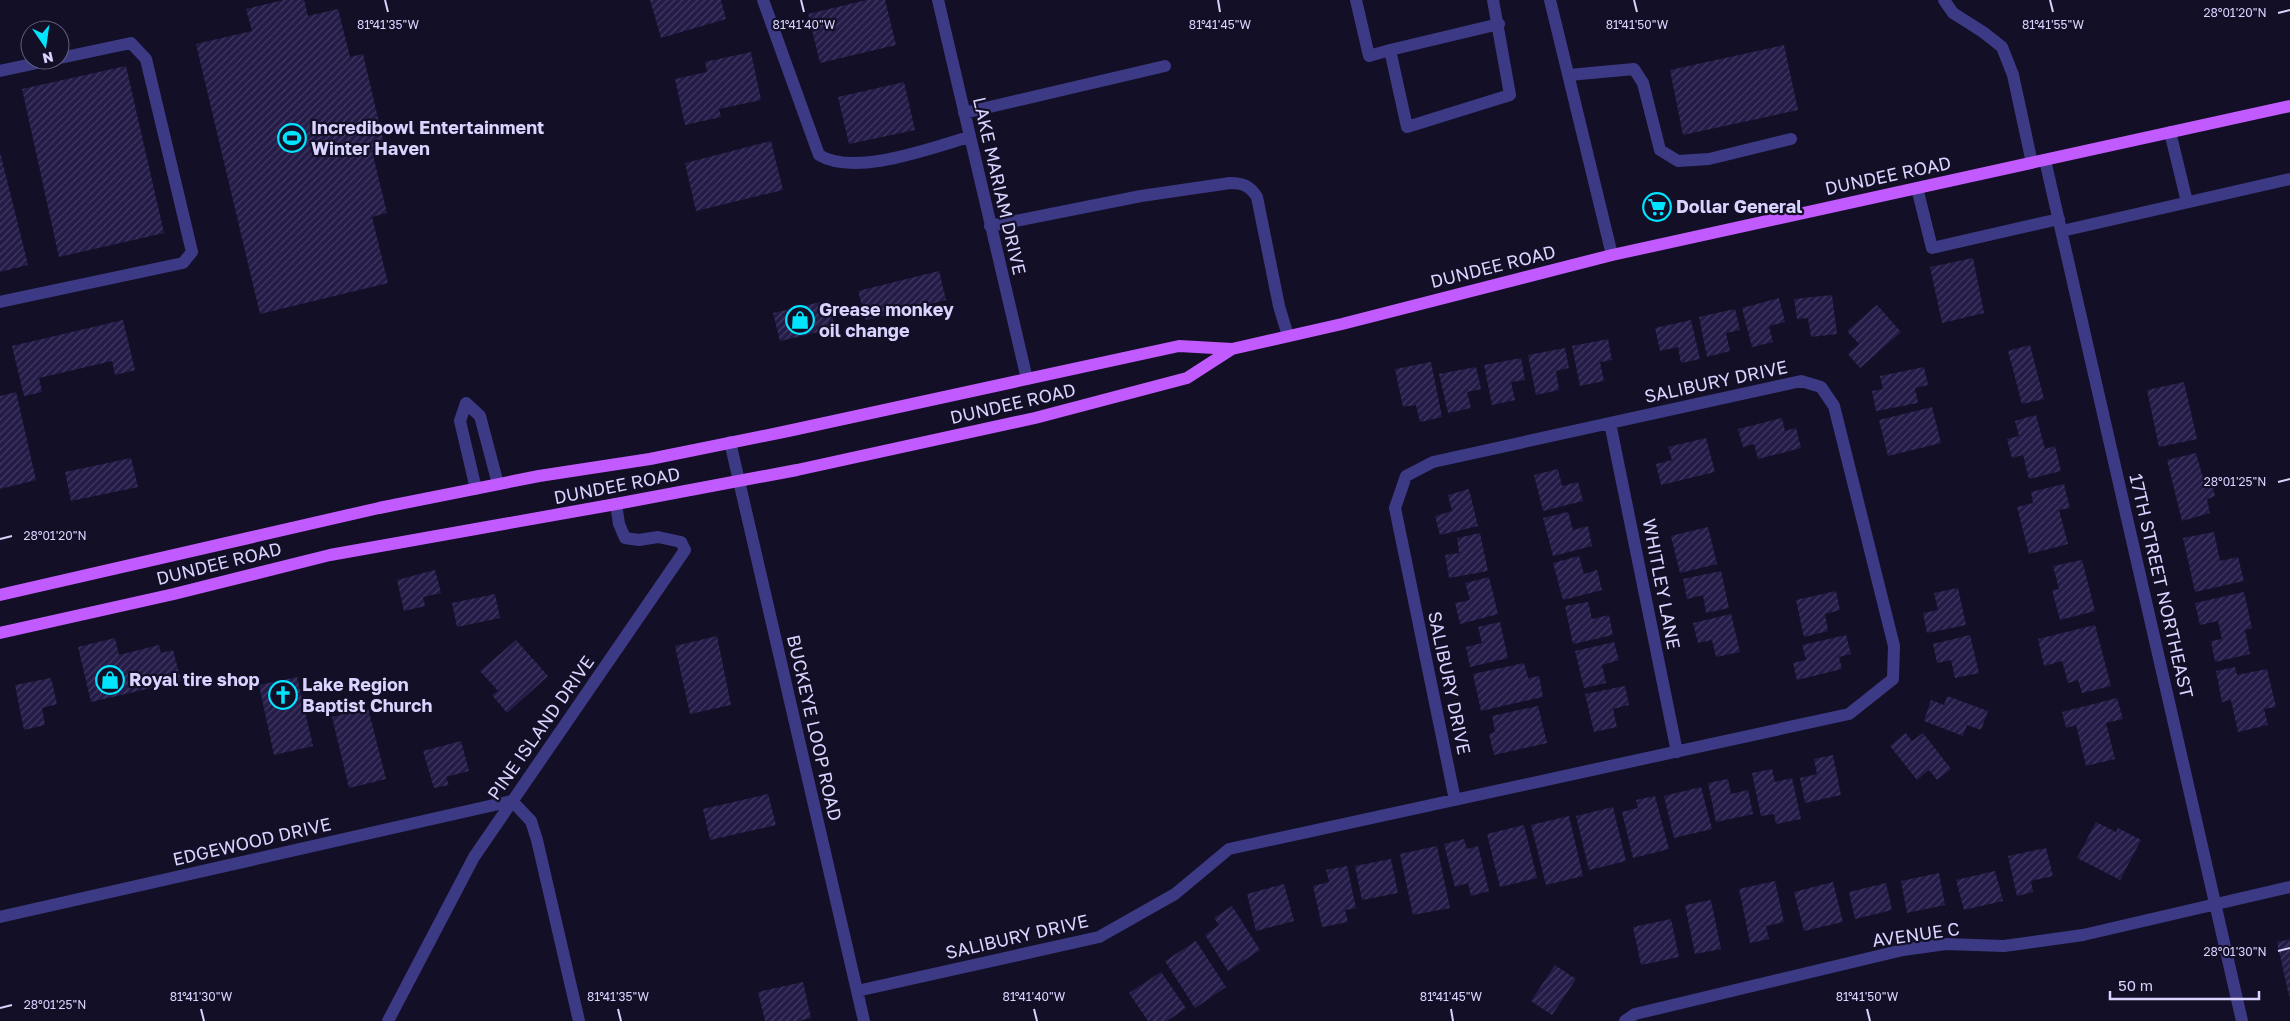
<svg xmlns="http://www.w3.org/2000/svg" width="2290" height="1021" font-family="'Golos Text',sans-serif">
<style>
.building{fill:url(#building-hatch)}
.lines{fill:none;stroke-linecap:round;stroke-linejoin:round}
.minor{stroke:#3d3a85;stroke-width:12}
.major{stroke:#c25bff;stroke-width:12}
.ticks{fill:none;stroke:#d9d4ff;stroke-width:2}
.labels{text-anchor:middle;stroke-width:4.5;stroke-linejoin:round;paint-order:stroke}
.poi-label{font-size:18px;font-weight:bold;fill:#d9d4ff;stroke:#130f26;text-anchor:start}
.street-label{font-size:18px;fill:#d9d4ff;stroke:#130f26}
.ticks-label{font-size:12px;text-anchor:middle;fill:#d9d4ff;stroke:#130f26;stroke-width:4.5;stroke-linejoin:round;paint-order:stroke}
</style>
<defs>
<pattern id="building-hatch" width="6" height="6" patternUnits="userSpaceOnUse" patternTransform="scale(1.25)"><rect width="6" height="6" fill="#241b47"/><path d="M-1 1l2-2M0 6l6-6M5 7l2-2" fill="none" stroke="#433b63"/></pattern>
</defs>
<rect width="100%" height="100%" fill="#130f26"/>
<path class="building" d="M284 0H304L308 16 338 9 350 57 363 54 385 148 372 151 387 213 372 217 388 283 260 314 196 44 252 31 246 9Z
M650 0H721L726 19 661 38Z
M867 0H885L896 45 820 63 808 14Z
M1784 45 1798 110 1683 135 1670 70Z
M751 52 761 100 719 109 721 117 685 125 675 79 707 72 705 62Z
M126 66 164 233 59 257 22 89Z
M904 82 915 130 849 144 838 97Z
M771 141 783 190 696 211 685 163Z
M0 152 28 265 0 272Z
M1973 258 1984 313 1942 323 1930 267Z
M939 271 946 300 866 320 858 291Z
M1832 295 1837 334 1811 337 1808 318 1797 319 1794 299Z
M1779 298 1785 322 1769 326 1773 342 1752 347 1742 308Z
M829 300 835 328 780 341 773 313Z
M1877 305 1901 332 1860 368 1848 354 1859 344 1847 331Z
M1735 309 1740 330 1726 333 1730 351 1707 357 1699 317Z
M123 320 135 370 115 375 112 361 39 378 42 392 24 396 12 346Z
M1691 320 1700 359 1681 363 1678 347 1660 351 1655 328Z
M1608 339 1612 360 1600 362 1604 381 1580 386 1572 346Z
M2030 345 2044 399 2022 404 2008 351Z
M1565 348 1569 368 1556 371 1559 390 1536 395 1528 355Z
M1521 358 1525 380 1511 382 1515 400 1492 405 1484 365Z
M1431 362 1442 417 1420 422 1416 405 1403 407 1395 369Z
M1476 367 1481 389 1467 392 1471 408 1448 413 1439 374Z
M1924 367 1928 385 1915 388 1918 403 1876 411 1872 391 1883 389 1880 376Z
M2184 382 2197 439 2159 447 2147 390Z
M16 392 36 480 0 489V396Z
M1932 407 1941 443 1888 456 1879 420Z
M2036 415 2045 449 2055 446 2061 471 2029 479 2023 455 2012 458 2007 439 2019 436 2015 421Z
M1782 418 1785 431 1796 428 1801 448 1758 459 1754 444 1743 447 1738 429Z
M1706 438 1715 472 1661 485 1656 464 1672 460 1668 447Z
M2196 453 2203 478 2210 476 2215 496 2207 499 2210 513 2182 521 2167 460Z
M131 458 138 487 71 501 65 472Z
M1558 469 1562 486 1578 482 1583 501 1543 511 1534 475Z
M2064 484 2070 508 2059 510 2068 544 2029 554 2017 507 2033 503 2031 492Z
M1469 489 1478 526 1440 535 1435 516 1452 511 1448 495Z
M1568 512 1573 530 1588 526 1592 546 1553 556 1543 518Z
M1708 527 1717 564 1680 573 1671 536Z
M2214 532 2220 561 2238 557 2244 581 2195 592 2183 538Z
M1480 533 1488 571 1449 578 1445 555 1459 553 1457 538Z
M1579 556 1584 574 1597 570 1602 590 1563 600 1553 563Z
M2082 560 2095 611 2060 620 2052 590 2059 589 2053 566Z
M435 570 441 593 423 597 425 606 404 611 397 580Z
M1721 571 1729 608 1706 613 1703 595 1687 599 1683 579Z
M1489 577 1498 614 1460 624 1455 603 1470 600 1465 583Z
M1958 588 1966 625 1927 633 1923 613 1938 610 1934 593Z
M1836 591 1840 610 1825 614 1828 631 1804 637 1796 600Z
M2244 592 2252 628 2245 630 2250 654 2215 662 2211 641 2222 639 2218 621 2200 625 2195 603Z
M495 594 500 618 457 627 452 603Z
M1588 602 1592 619 1609 615 1613 635 1573 644 1565 606Z
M1731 614 1740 652 1716 657 1712 640 1698 643 1693 623Z
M1500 622 1508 658 1470 667 1466 647 1482 643 1478 627Z
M2095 625 2111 686 2082 693 2078 680 2068 683 2062 661 2044 666 2038 639Z
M1846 635 1851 654 1839 657 1842 669 1797 680 1793 663 1806 660 1802 645Z
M1970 635 1979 673 1955 678 1951 660 1937 663 1933 644Z
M717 636 731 705 690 714 675 646Z
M115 638 119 655 159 645 161 653 173 650 181 681 91 702 78 647Z
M516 640 548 676 507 713 492 695 498 691 480 671Z
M1614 642 1619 660 1602 665 1606 683 1584 688 1575 651Z
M1524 663 1528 678 1539 676 1543 697 1481 711 1473 674Z
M2235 667 2237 675 2267 669 2276 707 2264 709 2268 725 2238 732 2231 700 2222 702 2216 671Z
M297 677 313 746 274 755 259 685Z
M51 678 57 704 42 708 45 725 24 730 15 685Z
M1625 686 1629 705 1613 709 1617 727 1594 732 1585 694Z
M1947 696 1988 711 1981 730 1967 725 1963 736 1924 721 1931 700 1944 705Z
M2117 698 2123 719 2106 723 2115 759 2086 766 2076 725 2066 728 2062 712Z
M1538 706 1547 743 1494 755 1489 734 1495 732 1492 716Z
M368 708 386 779 349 788 332 717Z
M1906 733 1912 741 1923 733 1951 769 1937 780 1929 770 1917 780 1890 746Z
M461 741 469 771 446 777 449 785 434 788 423 751Z
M1833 755 1841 795 1805 803 1800 778 1817 774 1814 759Z
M1772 769 1775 782 1792 778 1801 819 1776 824 1774 814 1761 816 1752 773Z
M1728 779 1731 794 1748 790 1753 814 1716 822 1708 783Z
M1701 787 1712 829 1674 838 1664 796Z
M768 794 776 825 710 840 703 809Z
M1655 796 1669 849 1633 858 1622 812 1638 808 1636 800Z
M1613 807 1626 861 1589 870 1576 816Z
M1569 816 1583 876 1546 885 1531 825Z
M2096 822 2116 832 2118 828 2141 840 2120 880 2077 858Z
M1524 825 1537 878 1500 887 1487 834Z
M1464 839 1467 849 1478 846 1489 891 1471 896 1468 883 1455 887 1444 844Z
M1437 846 1450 908 1413 915 1400 854Z
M2046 848 2053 876 2031 881 2033 892 2017 896 2008 856Z
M1391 859 1398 893 1362 900 1355 866Z
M1347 866 1356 908 1345 910 1348 922 1322 927 1313 886 1329 882 1326 870Z
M1995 871 2003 901 1964 910 1956 880Z
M1939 873 1945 905 1907 913 1901 881Z
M1775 881 1784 922 1766 926 1769 939 1750 943 1739 889Z
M1833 882 1843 922 1804 931 1794 892Z
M1886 883 1892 910 1855 919 1849 892Z
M1284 884 1294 921 1256 931 1247 894Z
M1711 900 1721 949 1695 954 1685 905Z
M1232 906 1260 950 1228 971 1205 935 1219 925 1214 918Z
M1671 919 1679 957 1641 965 1633 927Z
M2290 939V996H2289L2277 942Z
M1196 941 1226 987 1195 1008 1165 961Z
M1555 965 1576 979 1552 1015 1531 1001Z
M1161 972 1186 1008 1167 1021H1148L1129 993Z
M803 982 811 1018 798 1021H765L758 992Z"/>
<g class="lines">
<path class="minor" d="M763 0 819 155C855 177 930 148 969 137
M938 0 1027 379
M1356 0 1369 56 1390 50 1407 127 1510 95 1493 0
M1550 0 1612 255
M1944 0 1953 13 1983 32 2002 47 2013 75 2032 163
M1390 50 1499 24
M0 71 51 60
M1569 75 1634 69 1643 83 1660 150 1678 161 1709 159 1791 139
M964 113 1165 66
M2170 132 2187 202
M2045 160 2242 1021
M1917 188 1932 248 2059 219
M990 226 1141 196 1230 183C1243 183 1250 186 1257 197L1279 306 1288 336
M2062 231 2290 179
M0 302 183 263 192 252 146 59 131 43 60 58
M1610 423 1677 752
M730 442 864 1021
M476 489 460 421 466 403 480 416 498 484
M0 917 512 801 531 821 537 840 579 1021
M857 991 1099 937 1175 894 1229 849 1849 714 1893 679 1894 646 1834 406 1821 387 1801 381 1433 462 1406 476 1395 508 1455 800
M388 1021 474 857 685 550 681 542 658 537 639 540 625 538 619 524 616 504
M1625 1021 1635 1014 1903 950 1946 944 2004 946 2083 935 2290 887"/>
<path class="major" d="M0 595 379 508 539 476 650 459 788 431 1179 346 1232 349 1342 324 1612 255 2290 106
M0 633 174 594 330 555 616 504 797 470 1035 418 1187 378 1232 349"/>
</g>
<path class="ticks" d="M385 0 388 12M801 0 804 12M1218 0 1220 12M1634 0 1637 12M2050 0 2053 12M2278 13 2290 10M2278 482 2290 479M0 539 12 536M2278 951 2290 948M0 1008 12 1005M201 1009 204 1021M618 1009 621 1021M1034 1009 1037 1021M1451 1009 1453 1021M1867 1009 1870 1021"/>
<defs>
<symbol id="stadium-ring" viewBox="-11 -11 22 22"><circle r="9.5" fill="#130f26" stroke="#00e5ff" stroke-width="1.5"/><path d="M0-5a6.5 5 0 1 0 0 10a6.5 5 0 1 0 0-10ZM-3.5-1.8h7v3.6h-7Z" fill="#00e5ff"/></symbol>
<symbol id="supermarket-ring" viewBox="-11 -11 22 22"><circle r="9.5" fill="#130f26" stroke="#00e5ff" stroke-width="1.5"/><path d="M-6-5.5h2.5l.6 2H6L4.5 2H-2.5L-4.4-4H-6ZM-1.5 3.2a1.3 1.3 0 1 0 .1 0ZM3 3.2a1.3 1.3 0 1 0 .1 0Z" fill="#00e5ff"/></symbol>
<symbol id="shop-ring" viewBox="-11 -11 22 22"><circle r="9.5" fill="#130f26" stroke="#00e5ff" stroke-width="1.5"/><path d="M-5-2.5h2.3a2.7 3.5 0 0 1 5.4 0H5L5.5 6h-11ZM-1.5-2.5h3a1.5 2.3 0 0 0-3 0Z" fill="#00e5ff"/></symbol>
<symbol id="church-ring" viewBox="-11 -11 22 22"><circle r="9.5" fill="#130f26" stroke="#00e5ff" stroke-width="1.5"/><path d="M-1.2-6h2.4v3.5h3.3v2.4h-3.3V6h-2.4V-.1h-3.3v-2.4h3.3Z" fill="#00e5ff"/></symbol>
</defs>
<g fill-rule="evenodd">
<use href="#stadium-ring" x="276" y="122" width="32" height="32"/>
<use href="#supermarket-ring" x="1641" y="191" width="32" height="32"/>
<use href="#shop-ring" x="784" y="304" width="32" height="32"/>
<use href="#shop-ring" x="94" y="664" width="32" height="32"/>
<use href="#church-ring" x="267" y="679" width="32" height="32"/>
</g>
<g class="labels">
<g class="poi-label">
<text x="311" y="134">Incredibowl Entertainment<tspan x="311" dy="21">Winter Haven</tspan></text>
<text x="1676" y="213">Dollar General</text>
<text x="819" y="316">Grease monkey<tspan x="819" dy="21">oil change</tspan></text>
<text x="129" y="686">Royal tire shop</text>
<text x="302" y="691">Lake Region<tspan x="302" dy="21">Baptist Church</tspan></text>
</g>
<g class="street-label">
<text transform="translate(1888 176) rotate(-12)" y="6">DUNDEE ROAD</text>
<text transform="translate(999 186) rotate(77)" y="6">LAKE MARIAM DRIVE</text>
<text transform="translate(1493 267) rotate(-14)" y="6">DUNDEE ROAD</text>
<text transform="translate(1716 382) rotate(-12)" y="6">SALIBURY DRIVE</text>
<text transform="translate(1013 404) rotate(-13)" y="6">DUNDEE ROAD</text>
<text transform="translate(617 486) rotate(-11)" y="6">DUNDEE ROAD</text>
<text transform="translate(219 564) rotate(-14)" y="6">DUNDEE ROAD</text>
<text transform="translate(1661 584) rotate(79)" y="6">WHITLEY LANE</text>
<text transform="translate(2161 586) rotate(77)" y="6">17TH STREET NORTHEAST</text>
<text transform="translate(1449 683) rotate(78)" y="6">SALIBURY DRIVE</text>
<text transform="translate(541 728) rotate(-55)" y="6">PINE ISLAND DRIVE</text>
<text transform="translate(814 728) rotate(77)" y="6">BUCKEYE LOOP ROAD</text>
<text transform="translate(252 842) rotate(-13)" y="6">EDGEWOOD DRIVE</text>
<text transform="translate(1916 935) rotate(-8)" y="6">AVENUE C</text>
<text transform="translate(1017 937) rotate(-13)" y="6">SALIBURY DRIVE</text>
</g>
</g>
<g class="ticks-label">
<text x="2235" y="17">28°01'20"N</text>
<text x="388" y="29">81°41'35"W</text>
<text x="804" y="29">81°41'40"W</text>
<text x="1220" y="29">81°41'45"W</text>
<text x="1637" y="29">81°41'50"W</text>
<text x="2053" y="29">81°41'55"W</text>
<text x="2235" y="486">28°01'25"N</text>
<text x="55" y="540">28°01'20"N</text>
<text x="2235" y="956">28°01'30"N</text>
<text x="201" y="1001">81°41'30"W</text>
<text x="618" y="1001">81°41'35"W</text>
<text x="1034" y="1001">81°41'40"W</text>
<text x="1451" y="1001">81°41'45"W</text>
<text x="1867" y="1001">81°41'50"W</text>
<text x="55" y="1009">28°01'25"N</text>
</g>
<g transform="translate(45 45) rotate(167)"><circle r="24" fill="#130f26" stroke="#625e7d"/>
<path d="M0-4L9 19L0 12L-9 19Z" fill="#00e5ff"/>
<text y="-8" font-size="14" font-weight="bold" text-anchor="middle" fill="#d9d4ff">N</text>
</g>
<path d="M2110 991v8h149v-8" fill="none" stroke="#d9d4ff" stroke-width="2.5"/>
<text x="2118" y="991" font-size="15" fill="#d9d4ff" stroke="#130f26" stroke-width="4" paint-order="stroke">50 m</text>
</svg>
